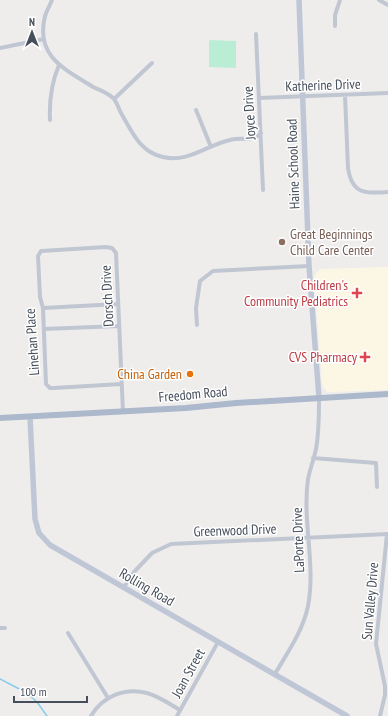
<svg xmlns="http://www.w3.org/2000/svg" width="388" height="716" font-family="'PT Sans Narrow',sans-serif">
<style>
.commercial{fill:#fbf7e4}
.green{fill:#baeed4}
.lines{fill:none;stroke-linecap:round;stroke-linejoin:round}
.stream{stroke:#87cbeb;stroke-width:1.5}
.street{stroke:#c0c7d2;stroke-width:4}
.secondary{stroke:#bfc7d6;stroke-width:5.5}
.primary{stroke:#acb8cc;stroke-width:6}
.education-dot{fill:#8d6e63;stroke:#fff;stroke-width:1.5}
.health-dot{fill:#e0444e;stroke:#fff;stroke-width:1.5}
.food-dot{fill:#e8710a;stroke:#fff;stroke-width:1.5}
.labels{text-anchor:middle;stroke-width:3;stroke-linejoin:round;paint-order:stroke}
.street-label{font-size:14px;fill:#454e5a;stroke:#fff}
.education-label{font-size:14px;fill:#785e54;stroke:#fff;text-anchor:start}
.health-label{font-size:14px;fill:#be3a42;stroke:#fff;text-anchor:end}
.food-label{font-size:14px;fill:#c56008;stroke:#fff;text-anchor:end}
</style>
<rect width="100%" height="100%" fill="#efedec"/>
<path class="commercial" d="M388 267V390L328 392 323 387 322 382 314 278 315 275 319 270 322 269Z"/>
<path class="green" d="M209 40 236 41V68L209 67Z"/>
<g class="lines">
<path class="stream" d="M0 679 27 693 37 702 47 716"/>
<path class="street" d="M52 0C50 5 47 10 45 16 35 57 65 69 93 87 100 90 110 94 114 99 117 103 119 109 121 113 132 132 140 152 163 157 188 163 207 145 230 140 240 137 253 142 261 133
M379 0 388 5
M335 26V15L340 0
M256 34 263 190
M0 48 44 39
M345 95 348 168C352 194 365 194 388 192
M259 98 388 93
M114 99 152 63
M196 110 211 147
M50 120C49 100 51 84 59 65
M43 308 118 304
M197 325 196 308 200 281 213 271 309 266
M44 329 119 326
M121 384 54 388H50L46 384 43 308 40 297 38 256 41 251 106 247 112 248 116 253 123 412
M313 458 376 463 377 487
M124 587 134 572 152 553 171 544 388 534
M0 628H5
M68 633 108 698
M275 674C287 653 303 631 308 606 316 564 302 521 308 479 310 469 314 459 316 449 319 433 319 415 319 398
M91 716C102 697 124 687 147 693 158 696 170 704 180 710
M177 716 218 642
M380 716 385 695V686L376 644 387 534"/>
<path class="secondary" d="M299 0 309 266 319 398
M30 417 35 519 39 533 50 545 347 716"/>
<path class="primary" d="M0 418 186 408 236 403 388 394"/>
</g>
<circle class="education-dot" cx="282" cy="242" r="4"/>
<g class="health-dot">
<path d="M355 287h4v4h4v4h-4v4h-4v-4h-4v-4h4z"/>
<path d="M363 351h4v4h4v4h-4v4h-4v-4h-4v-4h4z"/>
</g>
<circle class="food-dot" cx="190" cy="374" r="4"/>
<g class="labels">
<g class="street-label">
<text transform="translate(323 85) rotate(-2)" y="5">Katherine Drive</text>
<text transform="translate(249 113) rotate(-93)" y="5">Joyce Drive</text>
<text transform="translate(293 164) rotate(-92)" y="5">Haine School Road</text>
<text transform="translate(107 296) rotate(-93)" y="5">Dorsch Drive</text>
<text transform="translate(32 342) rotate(-94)" y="5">Linehan Place</text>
<text transform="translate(193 394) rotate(-5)" y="5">Freedom Road</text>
<text transform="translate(235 530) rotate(-2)" y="5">Greenwood Drive</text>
<text transform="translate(298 540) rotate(-92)" y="5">LaPorte Drive</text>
<text transform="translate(147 587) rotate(30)" y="5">Rolling Road</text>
<text transform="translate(370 601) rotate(-85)" y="5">Sun Valley Drive</text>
<text transform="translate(188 673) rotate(-61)" y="5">Joan Street</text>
</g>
<g class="education-label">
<text x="290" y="239">Great Beginnings<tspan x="290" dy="16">Child Care Center</tspan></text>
</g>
<g class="health-label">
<text x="348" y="290">Children's<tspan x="348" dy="16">Community Pediatrics</tspan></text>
<text x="357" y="362">CVS Pharmacy</text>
</g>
<g class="food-label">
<text x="182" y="379">China Garden</text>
</g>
</g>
<g transform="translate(32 32)" stroke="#ffffff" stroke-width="3" paint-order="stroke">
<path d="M0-3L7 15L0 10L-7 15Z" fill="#454e5a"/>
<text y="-6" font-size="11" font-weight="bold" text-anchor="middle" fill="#454e5a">N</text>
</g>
<path d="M14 696v6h73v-6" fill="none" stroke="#454e5a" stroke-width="2"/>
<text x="20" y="696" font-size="12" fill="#454e5a" stroke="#ffffff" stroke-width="3" paint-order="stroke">100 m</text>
</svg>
